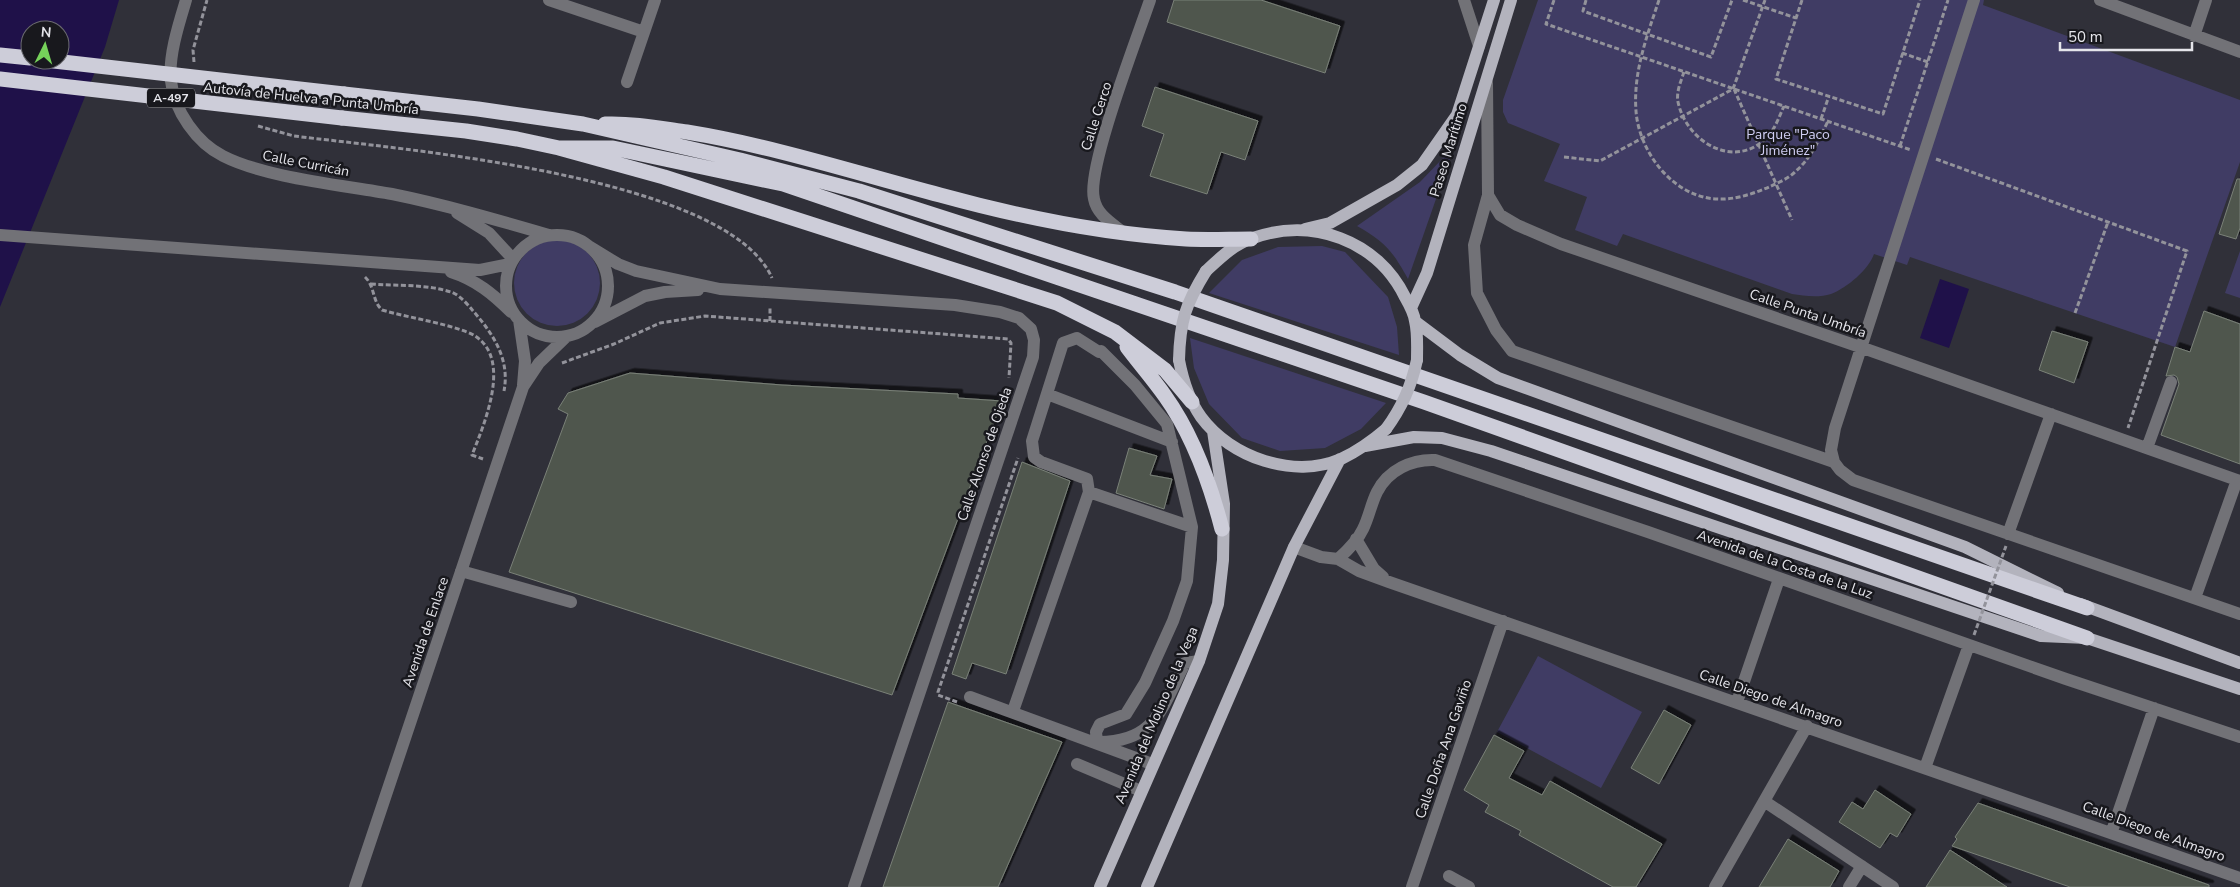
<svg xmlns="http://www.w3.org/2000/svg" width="2240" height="887" font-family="'Nunito Sans',sans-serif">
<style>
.green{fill:#403c64}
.water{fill:#1f1149;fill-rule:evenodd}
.building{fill:#4f564d;stroke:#7a8178;filter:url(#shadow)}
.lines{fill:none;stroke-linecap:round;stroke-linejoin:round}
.path{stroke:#93939b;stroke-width:3;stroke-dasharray:5 2.5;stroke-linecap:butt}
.minor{stroke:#727277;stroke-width:12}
.major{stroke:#b3b3bd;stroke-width:12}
.highway{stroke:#cdcdd9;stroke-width:15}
.path-bridge{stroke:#93939b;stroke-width:3;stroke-dasharray:5 2.5;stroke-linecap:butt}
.major-bridge{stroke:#b3b3bd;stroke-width:12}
.highway-bridge{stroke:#cdcdd9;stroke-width:15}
.labels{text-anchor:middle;stroke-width:5;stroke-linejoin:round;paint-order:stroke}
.shield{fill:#18181d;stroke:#a8a8ad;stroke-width:1}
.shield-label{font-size:12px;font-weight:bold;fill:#e5e5eb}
.street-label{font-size:14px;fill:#e5e5eb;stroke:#18181d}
.park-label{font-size:14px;fill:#d0cef3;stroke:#18181d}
</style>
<defs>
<filter id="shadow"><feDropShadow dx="4.5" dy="-4.5" stdDeviation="0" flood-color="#0009"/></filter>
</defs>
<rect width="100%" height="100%" fill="#303039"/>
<path class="green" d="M1538 0H1984L1983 5 2240 100V162L2175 347 1910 257 1907 265 1874 254C1869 269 1847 288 1831 294 1819 298 1804 296 1792 294L1623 234 1617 246 1575 230 1587 197 1544 181 1560 144 1508 123 1503 112V100Z
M1444 157 1450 159 1408 279C1392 250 1385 242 1357 226L1420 182Z
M514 283a43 43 0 1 1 86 0a43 43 0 1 1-86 0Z
M1322 246 1345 252 1388 297 1397 327 1399 355 1209 293 1242 260 1278 247Z
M2240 251V298L2225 293Z
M1190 338 1386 403 1361 429 1325 448 1280 451 1242 438 1209 404 1194 368Z
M1538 656 1642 712 1601 788 1497 732Z"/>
<path class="water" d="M0 0H119L105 47 0 307ZM30 30H60V60H30Z
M1940 279 1969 289 1949 348 1920 338Z"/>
<path class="building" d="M1174 0H1261L1340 26 1325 73 1167 22Z
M1155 87 1258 121 1245 160 1221 152 1207 194 1150 176 1164 134 1142 126Z
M2237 179H2240V228L2236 239 2219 234Z
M2204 311 2240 324V464L2161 435 2179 384 2177 377 2174 375 2166 376 2175 347 2190 352Z
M2052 331 2088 342 2074 383 2039 370Z
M630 373 782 385 958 394V398L1002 401 892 695 509 572 568 414 558 409 568 393Z
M1129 448 1157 456 1150 475 1172 479 1164 509 1116 493Z
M1022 462 1070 481 1006 674 972 663 966 679 952 674Z
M948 702 1062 742 998 887H883Z
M1664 710 1691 725 1659 784 1631 768Z
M1494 735 1524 751 1509 778 1542 795 1550 781 1662 844 1636 887H1613L1519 835 1521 831 1485 812 1489 805 1464 790Z
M1875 790 1911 814 1897 837 1890 833 1880 848 1839 822 1852 802 1863 809Z
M1978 803 2209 885V887H2070L1952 846 1957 839 1955 837Z
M1788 839 1839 871 1830 887H1759Z
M1950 850 2007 887H1926Z"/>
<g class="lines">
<path class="path" d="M1554 0 1546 24 1911 150
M1586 0 1583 11 1711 57 1732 0
M1659 0C1647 36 1633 72 1636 111 1639 152 1673 197 1717 199 1734 200 1753 194 1769 187 1777 183 1788 179 1795 172 1811 158 1819 140 1828 121
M1743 0 1796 18
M1802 0 1776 79 1883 114 1920 0
M1902 53 1928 62
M194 62 193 50 207 0
M1684 72C1681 81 1676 92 1678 102 1687 144 1738 172 1770 134 1776 126 1780 115 1784 106
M1734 89 1792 220
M1821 119 1829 96
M258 126 294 136C397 149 727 175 772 278
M1900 146 1948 0
M1564 157 1600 161 1733 89 1765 0
M1936 159 2187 251 2128 428
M365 277C375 286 372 301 382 310 410 318 440 322 467 332 516 351 485 422 472 455L483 459
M371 284C397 286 426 284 451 292 460 295 468 305 474 312 494 335 510 360 504 391
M2075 313 2108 222
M770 321V307
M562 363 614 344 660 323 705 316 1008 339 1011 343 1009 378
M957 702 938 695V692L1018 458"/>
<path class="minor" d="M186 0C179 23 168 57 171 81 174 111 197 143 223 156 266 178 343 185 392 194 446 205 497 220 549 235
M549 0 644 32
M1464 0 1479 46
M2100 0 2240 52
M2194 36 2206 0
M627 82 655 0
M1487 83 1488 195 1500 215 1517 225 1561 244 1863 348 2240 481
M1488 195 1474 245 1477 293 1496 330 1512 351 1834 462 1840 470 1853 480 2240 614
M457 213 489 233 513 259
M1124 233C1112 223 1097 215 1094 199 1086 169 1138 36 1150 0
M0 235 480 270 510 264
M506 286a51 51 0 1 1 102 0a51 51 0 1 1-102 0Z
M590 247 618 264 636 271 720 289 955 305 1000 312 1019 318 1031 329 1034 340 1033 357 854 887
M451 272C476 280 493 294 511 312
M519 320 525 361 523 385
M595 322 645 296 665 292 698 290
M1047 394 1172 442
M2147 448 2171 382
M1834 462 1831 450 1835 428 1974 0
M1089 492 1192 527
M2008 534 2051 414
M1356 539 1374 569 1383 577
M1294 547 1321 557 1338 559 1359 571 1389 582 2240 878
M1338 559C1347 551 1358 540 1363 529 1369 517 1371 504 1377 492 1388 470 1412 459 1435 460L1648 532 2066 679 2240 737
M461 571 571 602
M2195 598 2237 480
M970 697 1152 764
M1737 702 1779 579
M1013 711 1089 492 1087 479 1041 462 1034 457 1032 441 1063 343 1077 338 1099 352 1101 351 1135 385 1167 424 1192 527 1187 581 1173 621 1145 683 1126 714 1100 724 1096 732 1097 742C1156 743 1162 707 1185 663L1199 661
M1077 764 1141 791
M1925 768 1969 645
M1764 801 1893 887
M2112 831 2154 708
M1449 876 1469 887
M355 887 523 387 539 363 567 336
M1412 887 1503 621
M1715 887 1807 726
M1849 887 1862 866"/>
<path class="major" d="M1305 229 1330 223 1397 185 1422 165 1457 115 1494 0
M1206 271C1220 258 1234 244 1253 238 1312 217 1377 240 1405 297 1409 304 1414 313 1415 321 1418 333 1417 347 1417 360
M1411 308 1427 273 1511 0
M1416 322 1460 355 1498 378 1965 547 2058 593
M1179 360C1183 381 1189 400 1201 417 1231 458 1294 479 1341 459 1358 451 1372 441 1386 429
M1365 446 1414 437 1442 438 1491 451 2041 636 2087 638 2240 689
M2080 604 2240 663
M1100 887 1199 661 1218 604 1223 560 1224 504 1213 431
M1147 887 1294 547 1340 459"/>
<path class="highway" d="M0 55 30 58
M344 94 478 109 583 124 740 160 859 191 1175 292 2087 608
M342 118 466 131 517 139 559 148 664 177 1057 303 1115 332 1165 370 1192 402
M605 124C633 123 659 128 687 132 773 146 856 173 940 195 1020 217 1104 234 1186 239 1208 240 1229 239 1251 239
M559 148H613L783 184 1424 402 2087 638
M1127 347C1139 363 1153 379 1165 396 1193 435 1210 483 1222 529"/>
<path class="path-bridge" d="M1974 635 2006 546"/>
<path class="major-bridge" d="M1179 360C1180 321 1185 305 1206 271
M1386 429C1402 407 1411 387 1417 360"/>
<path class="highway-bridge" d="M45 60 344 94
M0 79 342 118"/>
</g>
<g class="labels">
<rect class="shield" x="147" y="88.5" width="48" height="19" rx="4"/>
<g class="shield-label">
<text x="171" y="102">A-497</text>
</g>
<g class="street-label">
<text transform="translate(311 98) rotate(6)" y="5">Autovía de Huelva a Punta Umbría</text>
<text transform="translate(1096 116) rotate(-72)" y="5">Calle Cerco</text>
<text transform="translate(1448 150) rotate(-73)" y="5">Paseo Marítimo</text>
<text transform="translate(306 163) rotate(11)" y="5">Calle Curricán</text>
<text transform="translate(1808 313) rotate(19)" y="5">Calle Punta Umbría</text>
<text transform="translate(984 454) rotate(-71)" y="5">Calle Alonso de Ojeda</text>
<text transform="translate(1785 564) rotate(19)" y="5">Avenida de la Costa de la Luz</text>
<text transform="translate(425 632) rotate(-71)" y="5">Avenida de Enlace</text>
<text transform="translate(1771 698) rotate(19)" y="5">Calle Diego de Almagro</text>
<text transform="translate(1156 715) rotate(-67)" y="5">Avenida del Molino de la Vega</text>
<text transform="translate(1443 749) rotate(-71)" y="5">Calle Doña Ana Gaviño</text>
<text transform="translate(2154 831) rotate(20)" y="5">Calle Diego de Almagro</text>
</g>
<g class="park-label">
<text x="1788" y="139">Parque "Paco<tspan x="1788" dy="16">Jiménez"</tspan></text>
</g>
</g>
<g transform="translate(45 45) rotate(5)"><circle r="24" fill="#18181d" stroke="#6a6a6f"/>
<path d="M0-4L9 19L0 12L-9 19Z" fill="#76d25a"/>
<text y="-8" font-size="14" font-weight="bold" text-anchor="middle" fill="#e5e5eb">N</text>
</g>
<path d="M2060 42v8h132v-8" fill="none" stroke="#e5e5eb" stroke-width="2.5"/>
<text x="2068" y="42" font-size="15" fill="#e5e5eb" stroke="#18181d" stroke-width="4" paint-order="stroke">50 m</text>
</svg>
